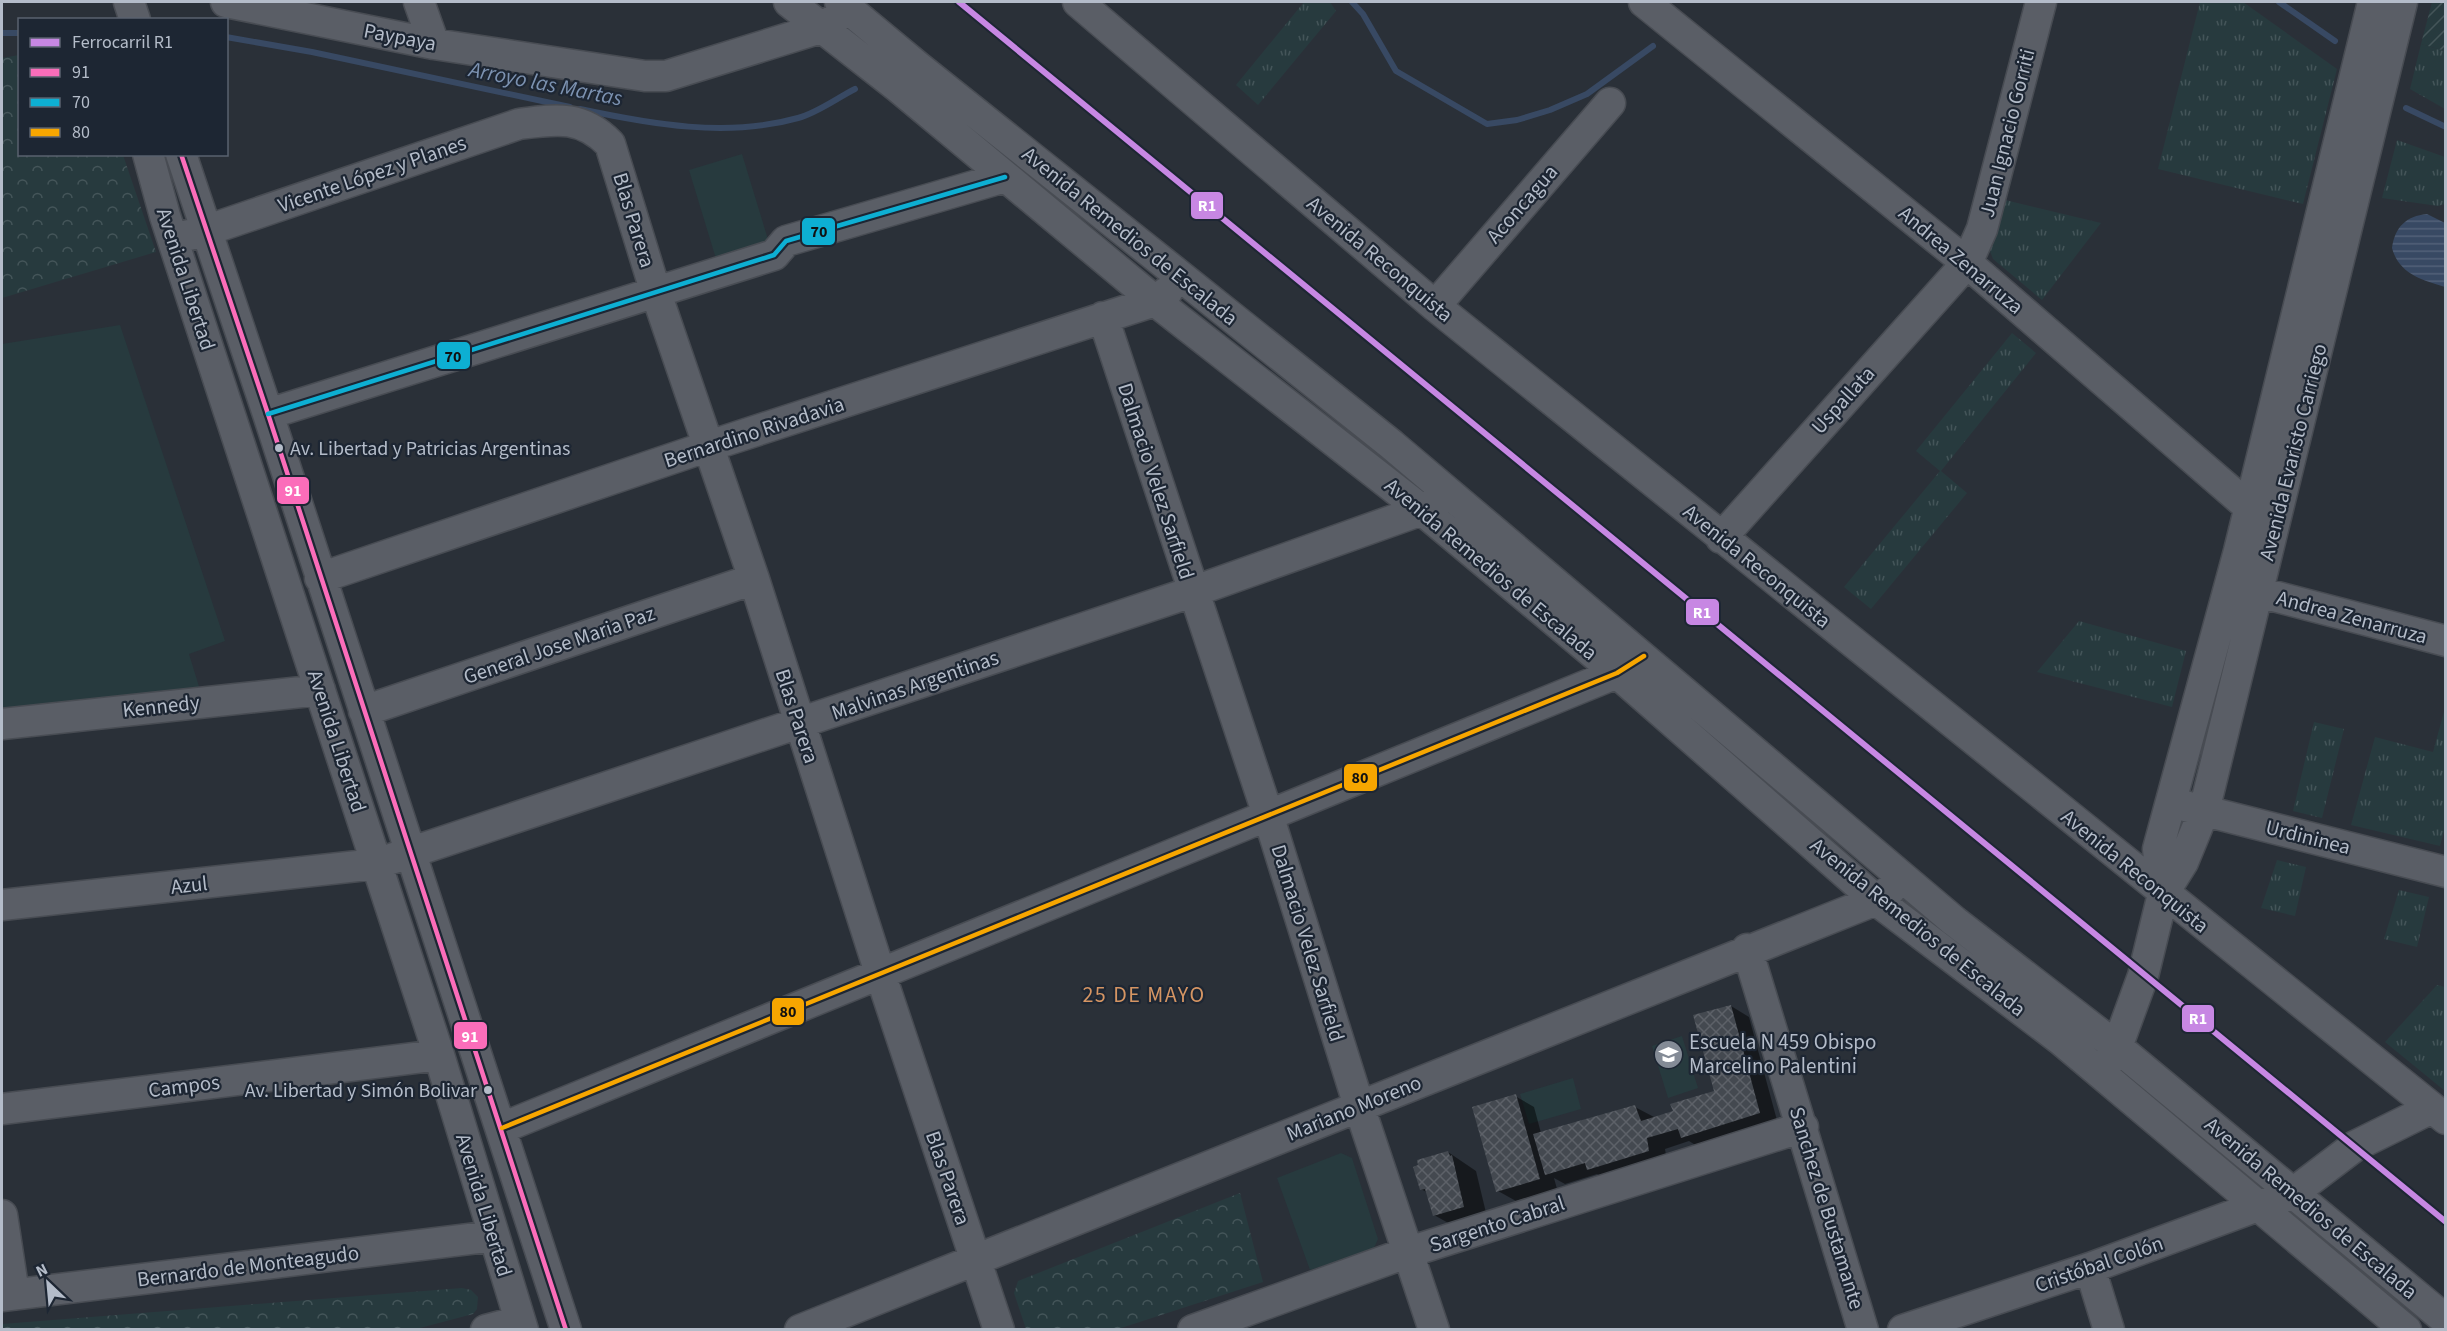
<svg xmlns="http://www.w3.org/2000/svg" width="2447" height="1331" font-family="'Source Sans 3',sans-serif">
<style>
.grass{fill:url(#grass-tufts)}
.park{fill:url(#park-crowns)}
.garden{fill:url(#garden-furrows)}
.pitch{fill:#273a3e}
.water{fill:url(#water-rules)}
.shadow{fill:#0007}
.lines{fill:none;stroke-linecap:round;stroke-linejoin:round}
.stream{stroke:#384963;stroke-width:6}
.building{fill:url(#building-cross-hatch)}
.minor-casing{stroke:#484c53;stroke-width:33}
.minor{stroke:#5a5e66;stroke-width:30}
.bus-1-casing{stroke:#1d2633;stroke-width:9}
.bus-2-casing{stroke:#1d2633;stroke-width:9}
.bus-3-casing{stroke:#1d2633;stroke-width:9}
.bus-1{stroke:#fb6dba;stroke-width:4.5}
.bus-2{stroke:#0dafd3;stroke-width:4.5}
.bus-3{stroke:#f7a600;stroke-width:4.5}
.rail-1-casing{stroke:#1d2633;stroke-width:10}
.rail-1{stroke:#c787e3;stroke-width:6}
.bus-dot{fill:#b4bcc9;stroke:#1d2633;stroke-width:2}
.labels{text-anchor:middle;stroke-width:4.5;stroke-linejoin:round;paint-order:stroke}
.bus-label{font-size:20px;fill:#b4bcc9;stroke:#1d2633;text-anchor:start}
.street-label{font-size:21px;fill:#b4bcc9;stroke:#1d2633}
.poi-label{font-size:21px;fill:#b4bcc9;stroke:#1d2633;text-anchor:start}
.water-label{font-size:22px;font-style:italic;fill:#7c92b1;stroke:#1d2633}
.neighbourhood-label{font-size:22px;letter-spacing:1.5px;fill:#d59563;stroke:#1d2633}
.line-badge{stroke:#1d2633;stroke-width:2}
.badge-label{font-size:16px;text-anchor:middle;font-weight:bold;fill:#fff}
.pale-badge-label{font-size:16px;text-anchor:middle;font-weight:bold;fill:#111}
</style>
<defs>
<pattern id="grass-tufts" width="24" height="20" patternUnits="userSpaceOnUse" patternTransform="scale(1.5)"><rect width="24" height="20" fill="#273a3e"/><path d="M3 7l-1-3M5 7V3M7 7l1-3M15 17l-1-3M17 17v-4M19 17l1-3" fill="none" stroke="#445559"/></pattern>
<pattern id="park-crowns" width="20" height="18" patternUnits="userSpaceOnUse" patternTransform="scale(1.5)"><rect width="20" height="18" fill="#273a3e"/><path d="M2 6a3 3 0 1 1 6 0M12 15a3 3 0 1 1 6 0" fill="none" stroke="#445559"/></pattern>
<pattern id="garden-furrows" width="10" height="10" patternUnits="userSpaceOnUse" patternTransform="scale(1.5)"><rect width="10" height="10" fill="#273a3e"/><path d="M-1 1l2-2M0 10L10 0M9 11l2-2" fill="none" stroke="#445559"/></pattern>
<pattern id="water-rules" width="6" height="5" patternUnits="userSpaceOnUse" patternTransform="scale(1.5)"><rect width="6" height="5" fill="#384963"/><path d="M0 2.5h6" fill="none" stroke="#526178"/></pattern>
<pattern id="building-cross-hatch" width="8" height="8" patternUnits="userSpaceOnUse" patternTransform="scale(1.5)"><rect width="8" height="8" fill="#444950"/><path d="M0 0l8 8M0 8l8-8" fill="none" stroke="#5d6168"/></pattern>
</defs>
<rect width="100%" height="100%" fill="#2a3038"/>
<path class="grass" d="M1304 2H1330L1336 11 1258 105 1236 85Z
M2200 2H2243L2337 69 2303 204 2158 169Z
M2421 44 2445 51V109L2410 89Z
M2397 140 2445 157V204L2438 206 2382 198Z
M2001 199 2101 223 2042 300 1993 259 1988 246Z
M2012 333 2036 353 1941 471 1967 493 1871 609 1844 587 1940 471 1916 451Z
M2079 621 2186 651 2172 707 2037 672Z
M2445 708 2446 824 2440 846 2351 825 2375 737 2433 752Z
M2314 722 2344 729 2322 818 2293 811Z
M2277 860 2306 867 2295 916 2261 908Z
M2399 890 2429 897 2417 947 2384 939Z
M2437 985 2445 987V1091L2385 1042Z"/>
<path class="park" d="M19 55 20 154 123 155 156 252 2 298V58Z
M1240 1193 1263 1282 1118 1329H1026L1014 1293 1018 1281Z
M462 1288 471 1290 478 1297 477 1309 473 1314 416 1329H2V1324Z"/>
<path class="garden" d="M2432 2H2445V51L2421 44Z"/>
<path class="pitch" d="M742 154 770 246 717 262 689 170Z
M120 325 225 641 189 654 201 693 2 715V344Z
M1682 1036 1698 1088 1668 1098 1652 1046Z
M1573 1078 1581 1109 1529 1124 1520 1094Z
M1341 1153 1352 1158 1378 1239 1373 1250 1310 1270 1277 1178Z"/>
<path class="water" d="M2427 214 2445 223V287C2422 280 2399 274 2392 248 2395 227 2406 216 2427 214Z"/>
<path class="shadow" d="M1731 1006 1749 1017 1778 1124 1700 1148 1689 1141 1665 1149 1667 1161 1607 1180 1597 1174 1565 1184 1554 1178 1557 1189 1516 1201 1498 1191 1515 1096 1534 1107 1541 1133 1635 1107 1654 1117 1675 1112 1716 1092Z
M1448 1152 1476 1171 1488 1221 1459 1229 1434 1215 1428 1193 1421 1189 1420 1166Z"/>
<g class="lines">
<path class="stream" d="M1352 2 1363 14 1396 71 1487 124 1517 120 1550 110 1587 94 1653 46
M2279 2 2335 41
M2 33H20
M226 37 312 52 570 107
M2406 108 2446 127
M580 109C650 124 727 138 798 118 817 113 837 98 855 89"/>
</g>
<path class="building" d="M1731 1005 1760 1113 1681 1138 1678 1129 1647 1138 1649 1151 1587 1170 1585 1163 1545 1175 1533 1134 1635 1105 1641 1121 1673 1111 1670 1104 1714 1091 1693 1015Z
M1516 1094 1540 1179 1496 1192 1472 1107Z
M1448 1151 1450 1156 1452 1155 1464 1207 1433 1216 1425 1189 1420 1190 1413 1167 1418 1165 1417 1160Z"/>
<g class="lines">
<defs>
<path id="minor" d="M129 2 135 20
M226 2 434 44 645 76H666L821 28 835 19
M419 2 434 44
M789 2 899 88 1155 301 1422 510 1617 673 1876 900 2061 1040 2406 1330
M840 2 917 66 1392 445 1954 921 2117 1047 2446 1320
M1078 2 1435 306 2446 1119
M1644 2 1967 263 2249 507 2264 511
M148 154 165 216 439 1055 523 1330
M181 154 268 414 566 1330
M173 239 205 231 519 124C557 119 582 115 610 144L656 293 754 579 881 976 999 1330
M1435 306 1610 103
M1103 317 1269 818 1359 1106 1434 1330
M268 414 774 255 786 241 1005 177
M1721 538 1967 263 1982 229 2041 2
M320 578 709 446 1155 301 1167 292
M2258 592 2446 641
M364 711 754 579
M2 724 320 690
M2185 806 2446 872
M2163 894 2158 849 2239 551 2373 2
M2 905 376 864 1192 592 1422 510 1436 501
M1747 949 1863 1330
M2106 1063 2117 1047 2143 976 2163 894 2183 862 2204 811 2402 2
M2 1109 439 1055
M502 1128 1617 673 1631 665
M2 1215 14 1294
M2090 1268 2109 1330
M2 1296 494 1236
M486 1330 520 1321
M800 1330 1876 900 1890 890
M1193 1330 1409 1252 1803 1127
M1903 1330 2090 1268 2293 1193 2355 1146 2432 1108"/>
</defs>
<use href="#minor" class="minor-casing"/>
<use href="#minor" class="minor"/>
<defs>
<path id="bus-1" d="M181 154 268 414 566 1330"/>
<path id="bus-2" d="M268 414 774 255 786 241 1005 177"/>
<path id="bus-3" d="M502 1128 1617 673 1644 656"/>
</defs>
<use href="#bus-1" class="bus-1-casing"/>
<use href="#bus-2" class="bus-2-casing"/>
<use href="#bus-3" class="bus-3-casing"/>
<use href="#bus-1" class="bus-1"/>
<use href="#bus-2" class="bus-2"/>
<use href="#bus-3" class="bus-3"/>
<defs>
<path id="rail-1" d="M959 2 2446 1222"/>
</defs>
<use href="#rail-1" class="rail-1-casing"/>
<use href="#rail-1" class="rail-1"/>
</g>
<defs>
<symbol id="school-disc" viewBox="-11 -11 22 22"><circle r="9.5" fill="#848b96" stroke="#1d2633"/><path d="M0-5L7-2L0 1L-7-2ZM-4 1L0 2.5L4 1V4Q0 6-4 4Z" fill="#fff"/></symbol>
</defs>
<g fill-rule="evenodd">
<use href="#school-disc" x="1652" y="1038" width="33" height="33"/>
</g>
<g class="bus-dot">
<circle cx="279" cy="448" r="5"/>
<circle cx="488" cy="1090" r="5"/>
</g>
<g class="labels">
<g class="bus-label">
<text x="290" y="455">Av. Libertad y Patricias Argentinas</text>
<text x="477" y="1097" text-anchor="end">Av. Libertad y Simón Bolivar</text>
</g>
<g class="street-label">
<text transform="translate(400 37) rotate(11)" y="7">Paypaya</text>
<text transform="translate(2007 133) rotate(-76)" y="7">Juan Ignacio Gorriti</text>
<text transform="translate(372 174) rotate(-19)" y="7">Vicente López y Planes</text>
<text transform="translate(1522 204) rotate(-49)" y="7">Aconcagua</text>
<text transform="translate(634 220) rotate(73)" y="7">Blas Parera</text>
<text transform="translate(1130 236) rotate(39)" y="7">Avenida Remedios de Escalada</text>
<text transform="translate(1380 259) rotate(40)" y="7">Avenida Reconquista</text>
<text transform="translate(1961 260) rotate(40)" y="7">Andrea Zenarruza</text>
<text transform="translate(186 279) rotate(72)" y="7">Avenida Libertad</text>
<text transform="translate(1843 400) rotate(-48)" y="7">Uspallata</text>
<text transform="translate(754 432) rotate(-18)" y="7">Bernardino Rivadavia</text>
<text transform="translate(2293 452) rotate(-76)" y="7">Avenida Evaristo Carriego</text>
<text transform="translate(1156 481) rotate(72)" y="7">Dalmacio Velez Sarfield</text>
<text transform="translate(1757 566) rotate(39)" y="7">Avenida Reconquista</text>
<text transform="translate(1491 569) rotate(40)" y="7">Avenida Remedios de Escalada</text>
<text transform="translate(2352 617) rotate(15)" y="7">Andrea Zenarruza</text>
<text transform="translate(559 645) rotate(-19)" y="7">General Jose Maria Paz</text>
<text transform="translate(915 685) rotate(-19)" y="7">Malvinas Argentinas</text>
<text transform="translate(161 706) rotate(-6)" y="7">Kennedy</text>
<text transform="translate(797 716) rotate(72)" y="7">Blas Parera</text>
<text transform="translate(337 741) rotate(72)" y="7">Avenida Libertad</text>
<text transform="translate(2308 837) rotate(14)" y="7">Urdininea</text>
<text transform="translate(2135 871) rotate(39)" y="7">Avenida Reconquista</text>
<text transform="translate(189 885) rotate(-6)" y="7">Azul</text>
<text transform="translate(1918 927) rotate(39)" y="7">Avenida Remedios de Escalada</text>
<text transform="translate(1308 943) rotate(73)" y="7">Dalmacio Velez Sarfield</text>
<text transform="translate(184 1086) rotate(-7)" y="7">Campos</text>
<text transform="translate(1354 1108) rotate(-22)" y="7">Mariano Moreno</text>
<text transform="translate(948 1178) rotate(71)" y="7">Blas Parera</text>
<text transform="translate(484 1205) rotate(73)" y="7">Avenida Libertad</text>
<text transform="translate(1827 1208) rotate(73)" y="7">Sanchez de Bustamante</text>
<text transform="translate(2311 1208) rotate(40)" y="7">Avenida Remedios de Escalada</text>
<text transform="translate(1497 1224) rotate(-18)" y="7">Sargento Cabral</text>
<text transform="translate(2099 1264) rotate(-19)" y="7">Cristóbal Colón</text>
<text transform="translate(248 1266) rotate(-7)" y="7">Bernardo de Monteagudo</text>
</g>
<g class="poi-label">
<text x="1689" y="1049">Escuela N 459 Obispo<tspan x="1689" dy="24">Marcelino Palentini</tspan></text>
</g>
<g class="water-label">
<text transform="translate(546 83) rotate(11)" y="8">Arroyo las Martas</text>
</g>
<g class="neighbourhood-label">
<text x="1144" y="1002">25 DE MAYO</text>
</g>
</g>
<g class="line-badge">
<rect x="1190" y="191" width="34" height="29" rx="6" fill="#c787e3"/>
<rect x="801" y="217" width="35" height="29" rx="6" fill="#0dafd3"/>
<rect x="436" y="341" width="35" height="29" rx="6" fill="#0dafd3"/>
<rect x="276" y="476" width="34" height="29" rx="6" fill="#fb6dba"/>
<rect x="1685" y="598" width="35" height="28" rx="6" fill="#c787e3"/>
<rect x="1343" y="763" width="35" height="29" rx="6" fill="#f7a600"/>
<rect x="771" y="997" width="34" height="29" rx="6" fill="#f7a600"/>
<rect x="2181" y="1004" width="34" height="29" rx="6" fill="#c787e3"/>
<rect x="453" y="1021" width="35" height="29" rx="6" fill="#fb6dba"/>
</g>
<g class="badge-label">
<text x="1207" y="211">R1</text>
<text x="293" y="496">91</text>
<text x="1702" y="618">R1</text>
<text x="2198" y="1024">R1</text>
<text x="470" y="1042">91</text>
</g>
<g class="pale-badge-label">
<text x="819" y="237">70</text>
<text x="453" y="362">70</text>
<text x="1360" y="783">80</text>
<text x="788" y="1017">80</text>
</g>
<rect width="2447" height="1331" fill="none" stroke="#b4bcc9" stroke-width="6"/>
<rect x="18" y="18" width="210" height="138" fill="#1d2633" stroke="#59626f" stroke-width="1.5"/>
<rect x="30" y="38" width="30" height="9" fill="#c787e3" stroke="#59626f" stroke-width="1.5"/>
<text x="72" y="48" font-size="18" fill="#b4bcc9">Ferrocarril R1</text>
<rect x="30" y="68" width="30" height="9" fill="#fb6dba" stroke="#59626f" stroke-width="1.5"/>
<text x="72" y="78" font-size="18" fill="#b4bcc9">91</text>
<rect x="30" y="98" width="30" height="9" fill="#0dafd3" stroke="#59626f" stroke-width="1.5"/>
<text x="72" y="108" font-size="18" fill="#b4bcc9">70</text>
<rect x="30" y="128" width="30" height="9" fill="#f7a600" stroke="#59626f" stroke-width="1.5"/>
<text x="72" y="138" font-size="18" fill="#b4bcc9">80</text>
<g transform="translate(48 1283) rotate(334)" stroke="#1d2633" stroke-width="4.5" paint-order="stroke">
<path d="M0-4.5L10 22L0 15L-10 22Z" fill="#b4bcc9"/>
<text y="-9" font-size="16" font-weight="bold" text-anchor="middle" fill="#b4bcc9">N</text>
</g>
</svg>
